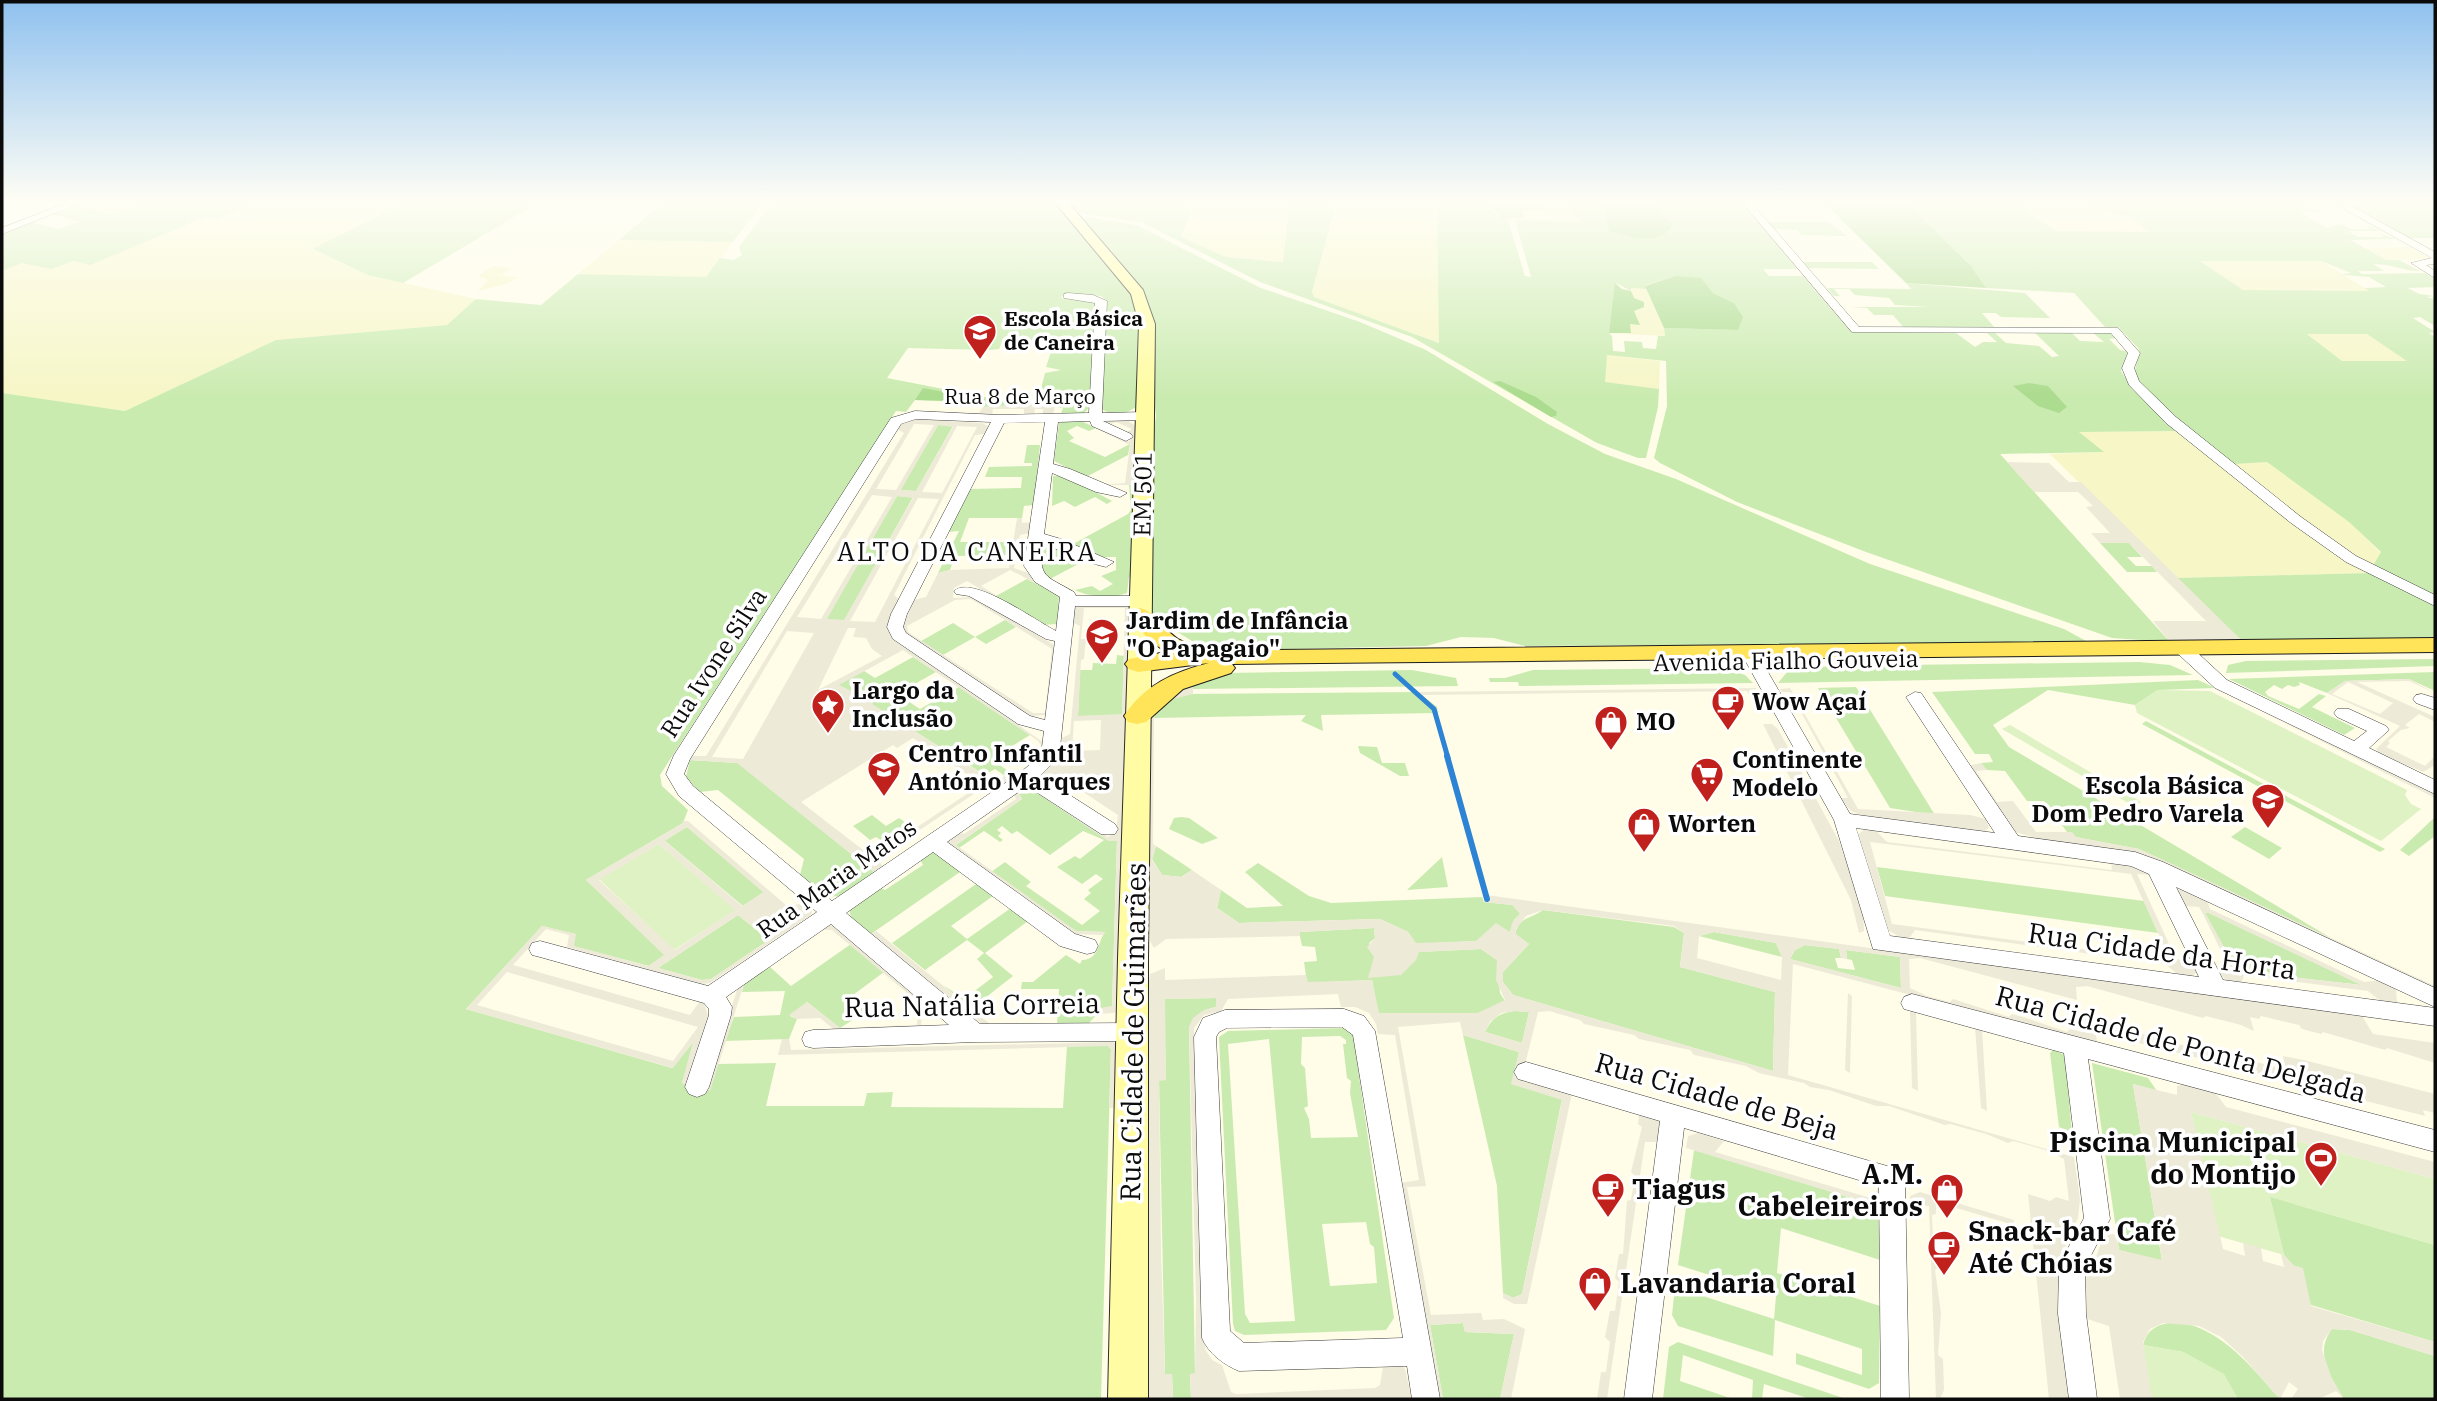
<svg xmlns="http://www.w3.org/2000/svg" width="2437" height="1401" font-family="'IBM Plex Serif',serif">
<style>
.farmland{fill:#f6f6c7}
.green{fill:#caebb0;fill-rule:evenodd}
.forest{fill:#acdc8f}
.pitch{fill:#def2c3}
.plaza{fill:#eeead8;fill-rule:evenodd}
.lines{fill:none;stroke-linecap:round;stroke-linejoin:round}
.stream-far1{stroke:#2d84d5;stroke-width:5}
.stream{stroke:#2d84d5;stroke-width:6}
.street-casing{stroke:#3e3e3e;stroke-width:1}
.secondary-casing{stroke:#2d2d2d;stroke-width:2}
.primary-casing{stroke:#1c1c1c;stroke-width:2}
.street{fill:#fff;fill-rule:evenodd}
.secondary{fill:#fffca3;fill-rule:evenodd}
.primary{fill:#ffe358;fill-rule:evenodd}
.labels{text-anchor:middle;stroke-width:7;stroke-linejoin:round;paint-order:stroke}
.far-poi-label{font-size:21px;font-weight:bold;fill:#0b0b0b;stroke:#fff;text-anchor:start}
.far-street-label{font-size:21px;fill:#0b0b0b;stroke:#fff}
.street-label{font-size:24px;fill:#0b0b0b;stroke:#fff}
.poi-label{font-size:24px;font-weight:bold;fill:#0b0b0b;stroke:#fff;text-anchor:start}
.neighbourhood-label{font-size:26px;letter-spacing:2px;fill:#0b0b0b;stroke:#fff}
.near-street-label{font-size:28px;fill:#0b0b0b;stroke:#fff}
.near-poi-label{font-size:28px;font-weight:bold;fill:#0b0b0b;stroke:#fff;text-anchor:start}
</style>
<rect width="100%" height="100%" fill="#fffce8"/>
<path class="farmland" d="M88 200H151L153 201 108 214 112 216 110 219 94 223 86 221 105 214 75 205Z
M266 200H409L314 250 368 275 476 299 447 325 276 340 125 411 2 393V271L22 263 51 269 205 217 218 219Z
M1157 200H1290L1283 262 1226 257 1180 237 1192 207 1155 204Z
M1337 200H1437L1440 343 1311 296Z
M2014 200H2053L2130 217 2152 232 2055 231Z
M1500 201 1559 202 1582 221 1508 220Z
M619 240 733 242 706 277 578 274Z
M2411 247 2432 259 2386 260 2363 248Z
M2199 260 2321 261 2370 291 2242 290Z
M493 266 512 268 501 276 517 277 509 283 478 291 488 280 478 276Z
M1631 288 1647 289 1664 328 1665 336 1609 333 1632 293Z
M2306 333 2367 334 2409 361H2342Z
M1607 355 1660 361 1659 389 1604 382Z
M2194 431 2235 464 2267 462 2349 522 2381 553 2369 573 2177 578 2050 454 2103 452 2078 432Z"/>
<path class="green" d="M151 200H266L218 219 205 217 90 265 74 261 51 269 22 263 2 271V233L30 222 59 229 79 222 51 214 75 205 106 214Z
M409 200H543L403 283 368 275 313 249Z
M666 200H765L733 242 619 240Z
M774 200H1053C1074 225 1129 277 1138 304 1147 334 1139 375 1137 406 1128 414 1110 417 1101 408L1106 300 1101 296 1064 294 1061 298 1096 302 1089 408 1084 413 1061 414 1063 408 1037 405 1045 373 1061 370 1046 367 1054 343 1052 341 1003 340 999 349 990 350 908 348 887 378 1026 405 983 407 984 403 915 400 906 412 896 411 660 775 662 786 688 810 683 823 586 880 665 955 649 966 573 946 575 934 542 926 466 1009 672 1068 695 1040 682 1083 709 1090 718 1064 776 1063 766 1106H864L867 1093 893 1092 891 1107 1063 1108 1067 1046H1108L1111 1049 1101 1399H2V393L125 411 276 340 447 325 476 299 541 305 578 274 706 277 720 258 733 260 742 255 739 247Z
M1066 200H1157L1156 204 1193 206 1181 237 1226 257 1279 262H1283L1290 200H1337L1312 292 1314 297 1439 343 1437 200H1496L1492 208 1495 214 1508 220 1525 276 1531 277 1515 220 1581 221 1559 202 1536 200H1741L1797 269H1763L1769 276H1803L1850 331 1956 333 1975 347 1983 342H1997L1986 332H1994L2006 343 2039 346 2052 357 2059 356 2034 332H2071L2080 341 2104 342 2092 332H2109L2116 338 2109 339 2120 350 2129 352 2121 371 2130 385 2181 431 2079 432 2104 452 2000 454 2170 642 2112 638 1866 552 1737 502 1660 463 1654 458 1667 406 1666 361 1607 355 1605 382 1659 389 1658 407 1646 458H1638L1597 443 1412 337 1260 282 1141 222 1077 213ZM1675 276 1705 284 1713 293 1734 303 1738 330 1664 328 1665 336H1658L1656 349 1643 348 1642 342 1624 341 1625 352 1613 351 1612 336 1609 333 1616 283 1631 291V288L1647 289 1646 285Z
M1904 200H2014L2055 231 2150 232 2130 217 2053 200H2326L2331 204H2305L2322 212H2300L2327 228 2341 224 2350 229H2371L2364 224 2381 231H2348L2358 237H2384L2378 233 2396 239 2350 240 2386 260H2399L2420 271C2403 271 2391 264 2373 264L2384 271H2358L2362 274 2425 273 2435 279V287L2408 288 2419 294 2435 296 2426 297 2435 299V326L2420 317 2413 318 2435 332 2429 333 2435 337V638L2243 642 2177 578 2369 573 2381 552 2349 522 2267 462 2235 464 2182 425 2141 386 2135 371 2139 349 2118 327H2105L2074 293 1986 288 1971 266ZM2200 261H2321L2351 273 2342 274 2345 275 2369 277 2386 287 2365 288 2369 291 2243 290ZM2307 334H2367L2407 361H2342Z
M2338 200H2385L2381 202 2393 204 2389 200H2435V238H2407Z
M1088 217 1136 225 1261 288 1360 322 1426 350 1548 424 1605 454 1676 479 1870 564 2064 629 2088 642 1525 646 1494 638 1461 637 1426 646 1238 650 1192 641 1153 617 1147 607 1146 492 1156 416 1145 312 1124 267 1083 219Z
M1767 222H1829L1847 236 1802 235 1797 230 1774 229Z
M1803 262H1872L1879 269 1808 268Z
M1906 283 2025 293 2050 318 2001 317 1996 313H1982L1995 328H1904L1893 315H1874L1867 308 1850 307H1930L1895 305 1889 298 1855 295 1849 289H1834L1840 296H1834L1827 288 1911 289Z
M1064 421H1081L1096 428 1089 431 1077 426 1067 431 1074 438 1069 441 1105 457 1130 444 1128 455 1086 477 1054 461 1059 423Z
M938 425 953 426 916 491 900 490Z
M1027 445H1040L1034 505 1024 506 1022 518H969L960 542H1013L1010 555 955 556 950 570 938 573 959 531 948 532 970 489 1021 488 1022 477H985L989 467 1032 466V463H1024Z
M1064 475 1112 501 1107 504 1095 497 1075 507 1064 501 1052 506 1053 476Z
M1129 485H1134L1133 577H1129L1127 593C1113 599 1088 597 1075 590L1092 586 1100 591 1113 584 1101 576 1116 570V557H1097L1073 544 1128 514 1131 510Z
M897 496 913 497 844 621 826 619Z
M2100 543H2129L2142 557H2127L2136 566H2152L2157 572H2127Z
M1042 546H1058L1084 561 1050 579 1040 568Z
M1027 579 1059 595 1057 624 1041 625 994 597Z
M1005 620 1016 627 986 644 975 637 943 655 921 641 953 623 975 637Z
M1117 655 1124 656 1122 715 1078 716 1080 670H1092L1093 663 1116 664Z
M913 657 936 672 897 694 920 709 959 687 1030 735 991 759 1014 775 1005 776 995 769 985 775 871 704 800 705 864 671 875 678Z
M2435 659V666L2226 673 2228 665 2246 661Z
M2139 662 2170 665 2193 675 1778 683 1788 671 1830 666Z
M1722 668 1745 675 1753 683 1519 686 1518 682H1490L1489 678H1505L1533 670Z
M1412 670 1456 678 1458 686 1193 689V680L1230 673Z
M2435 672V691L2409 679 2345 681 2327 693 2299 682 2300 685 2294 687 2288 685 2282 689 2274 685 2265 692 2268 696 2299 709 2319 694 2326 696 2312 707 2355 728 2344 735 2229 679Z
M2198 680 2215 688 2158 690 2135 705 2048 690 1993 725 2009 747 2331 938 2139 849 2075 837 2067 832 2044 801H2027L2005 771 1987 770 1981 763 1993 762 1989 754H1975L1932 692Z
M1856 687 1935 815 1890 808 1818 688Z
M1418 692 1437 707 1438 713 1321 715 1323 731 1301 721 1306 715 1154 718C1158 703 1174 696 1188 694Z
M2146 721 2385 849 2380 852 2142 724Z
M1358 746 1377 747 1382 763H1405L1409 776H1400L1360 753Z
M690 760 738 763 875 873C835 900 840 907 800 875L804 859 718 790 700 792 686 777Z
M1028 787 1109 841H1117L1112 1006 1100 1011 1088 1024 1057 1025 1059 989H1021L1022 982H1033L1066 955 1080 964 1082 960C1100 959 1097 943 1105 932L1076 931 991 872 1005 862 1031 882 1026 886 1082 925 1100 911 1084 899 1091 893 1088 890 1103 879 1096 874 1082 884 1057 867 1075 856 1080 859 1104 840 1083 831 1050 855 1017 831 1012 834 1002 826 997 830 1001 833 998 836 1003 840 1000 842 984 831 959 848 956 845 1022 799 1019 794Z
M872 815 886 826 899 818 915 829 890 846 876 837 870 840 853 826Z
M1181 817 1189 818 1218 838 1202 844 1169 829 1174 818Z
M2435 817V836L2409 856 2400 850Z
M687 827 764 892 743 906 664 840Z
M2245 827 2282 848 2269 859 2231 837Z
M1156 846 1192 870 1181 877 1162 875 1152 859Z
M934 852 960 872 871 934 851 917 849 910 879 887 885 890 923 865 920 859Z
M1442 857 1448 887 1407 890Z
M1258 863 1309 896 1331 903 1482 897 1484 902 1513 905 1521 913 1514 920 1510 932 1476 941 1416 944 1408 932 1380 919 1239 923 1217 908 1221 890 1247 908 1283 906 1245 872Z
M1877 867 2144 901 2158 933 1885 896Z
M976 884 993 896 951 926 967 939 1011 908 1028 921 985 953 1013 976 971 1009 943 985 964 999 993 977 977 959 984 953 967 940 925 970 892 943Z
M1543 910 1674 927 1684 933 1680 967 1775 992 1773 1071 1513 995 1503 982V972L1529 944 1515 934C1520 916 1531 919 1543 910Z
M2205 913H2209L2362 985 2237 971Z
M738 915 769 940 711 979 702 980 658 968Z
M1374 928 1375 938 1369 943 1375 957 1369 978 1418 952 1481 949 1497 960 1500 993 1505 1001 1478 1013H1378L1372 980 1307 983 1304 962 1317 961 1315 947 1302 946 1299 932Z
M1714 932 1776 943 1782 957 1699 936Z
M851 944 884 972 845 1001 854 1010 860 1006 867 1011 840 1028 807 1002 790 1016 797 1019 789 1039 725 1041 734 1017 780 1015 785 991 742 992 744 984 769 966 791 986Z
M1805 945 1839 949 1841 958H1835L1838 968 1855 970 1852 960 1847 959 1846 950 1900 957 1901 988 1790 959 1795 950Z
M1216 998V1007C1203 1010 1195 1014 1189 1027L1195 1374H1190L1191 1399H1173L1172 1374H1165L1159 1080H1166L1164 999Z
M1515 1011 1529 1012 1522 1043 1485 1032C1492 1018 1499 1013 1515 1011Z
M1344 1028 1353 1034 1394 1318 1386 1330 1244 1335 1235 1331 1233 1324 1219 1037 1228 1031ZM1340 1036 1346 1040V1044H1343L1347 1078 1351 1081 1350 1093 1358 1137 1311 1138 1309 1119 1304 1108 1308 1106 1305 1068 1301 1064 1302 1037ZM1269 1039 1295 1321 1250 1323 1245 1314 1228 1044ZM1366 1222 1370 1244 1374 1247 1377 1283 1330 1286 1322 1224Z
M1463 1035 1519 1052 1512 1084 1562 1099 1522 1294 1513 1298 1503 1293 1497 1186Z
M2053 1050 2065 1055 2072 1134 2059 1127 2050 1053Z
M2092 1063 2148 1078 2157 1091 2133 1084 2162 1261 2119 1250Z
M2257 1145 2294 1204 2435 1245V1342L2311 1305 2293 1265 2284 1255Z
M1694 1150 1878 1206 1880 1260 1781 1228 1777 1273 1880 1306 1879 1383 1869 1389 1796 1364V1353L1862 1375V1349L1775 1320 1773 1356 1678 1326 1672 1315 1675 1287 1774 1319 1776 1296 1678 1265Z
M2181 1322C2226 1333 2250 1366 2280 1399H2238L2223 1374 2183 1352 2143 1345C2149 1325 2162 1323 2181 1322Z
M1463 1323 1465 1332 1514 1334 1500 1399H1443L1430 1325Z
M2332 1329 2350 1330 2435 1356V1399H2344C2330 1376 2314 1353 2332 1329Z
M1678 1342 1846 1399H1810L1764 1384 1762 1399H1752L1753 1380 1683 1355 1680 1381 1733 1399H1663L1669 1347Z"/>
<path class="forest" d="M1496 200H1536L1545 209 1521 211 1525 217 1502 219 1492 208Z
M1618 200 1643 201 1657 206 1661 215 1673 222C1664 248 1629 237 1609 231L1605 205Z
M1821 200H1904L1971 266 1986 288 1906 283Z
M1675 276 1701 278 1713 293 1734 303 1743 317 1738 330 1664 328 1645 286Z
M1615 283 1622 289 1631 291 1634 298 1644 302V307L1634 311 1640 325 1630 324 1631 333H1609Z
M1500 381 1536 397 1557 412 1556 416 1551 417 1493 382Z
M2029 383 2048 386 2067 407 2059 413 2038 406 2013 386Z
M923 388 999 402 915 400Z"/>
<path class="pitch" d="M2158 690 2210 691 2407 790 2405 795 2411 804 2421 809 2381 841 2137 713 2135 705Z
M2010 725 2141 802 2135 807 2002 729Z
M659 844 736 910 674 950 599 879Z
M2191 1112 2435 1179V1245L2270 1197 2284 1255 2218 1236Z
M2143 1345 2183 1352 2224 1374 2238 1399H2151Z"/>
<path class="plaza" d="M1026 404 1055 406 1053 414H1043V409H1035L1034 414H1024V409H993L992 415 906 412 979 413 983 407Z
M912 419 982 423 989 427 985 434 975 435 894 595 900 600 889 630 891 635 1044 743 1042 757 992 794 983 788 876 859 884 867 875 873 737 763 690 760 692 756H706L904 433 897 429 899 424ZM914 424 934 425 896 490 876 489ZM938 425 953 427 916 491 901 490ZM957 426 977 427 942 493 922 492ZM872 495 892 497 821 619 797 617ZM897 496 913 498 844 620 827 619ZM918 498 939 499 875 622 850 621ZM848 628H856L853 637 866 638 872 649 882 656 818 690ZM787 631 814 633 743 759 712 757ZM903 650 1037 740 1041 745 1038 758 1014 775 1005 776 995 782 872 704 874 702 839 685ZM913 738 982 784 872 857 801 802 893 745 897 748Z
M1127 420 1140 429V434L1134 437V485H1101L1125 483 1130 445 1081 421 1129 442 1131 436 1125 433 1132 429 1116 422 1108 425V421Z
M2007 462 2049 463 2069 482H2081L2243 642H2170L2153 621H2206L2129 543H2100L2091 533H2110L2086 507 2093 506 2078 492H2034Z
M1017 518H1022V523L1032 522 1030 533 1020 535 1017 549 1029 548 1028 555 1016 557 1014 568 1028 573 1036 582 1059 595 1010 570 981 586 997 596 994 597 967 581 954 588 953 598 974 597 1056 646 1048 715 1030 716 907 634 903 626 914 600 926 597 938 573 950 570 1009 568ZM971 599 1052 649 1045 713H1033L908 632 907 626 955 600Z
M1079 605H1126L1132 610 1117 1012 1113 1013 1097 1014 1100 1008 1112 1006 1117 841H1109L1028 787 1019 793 1022 799 956 845 1076 931 1106 932 1102 935 1074 934 948 842 958 832 964 834 1016 799 1014 794 1026 785 1032 786 1108 837 1116 832 1118 815 1071 784 1057 786 1043 774 1060 756 1062 738 1070 734 1080 626 1072 622 1073 609ZM1084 608H1125L1122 714 1078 716 1081 660 1084 659 1086 639H1081ZM1101 720 1100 750 1072 751 1074 721Z
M2409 679 2435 693 2409 681 2357 682 2435 717V722L2419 714 2405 725 2410 728 2401 730 2388 741 2390 743 2386 747 2425 766 2435 756V765L2423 772 2379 753 2376 749 2400 726 2327 693 2345 681ZM2348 682 2393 703 2380 714 2332 694Z
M1193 680V694L1169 700 1154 715 1153 844 1156 846 1152 860 1162 875 1181 877 1192 870 1221 890 1217 908 1239 923 1380 919 1408 932 1416 943 1476 941 1496 923 1510 932 1512 923 1520 914 1512 905 1483 902 1486 895 2362 1016 2373 1034 2435 1043V1063L2387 1048 2385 1050 2323 1032 2321 1034 2302 1029 2299 1025 2261 1016 2259 1019 2250 1017 2254 1031 2241 1025 2206 1016 2203 1018 2087 986 2076 987 2077 1000 1920 958 1909 959 1910 988 1927 996 1950 1002 1953 999 2009 1017 2012 1014 2023 1017 2067 1032 2070 1029 2082 1032 2079 1017 2094 1021 2100 1026 2124 1032 2128 1030 2247 1063 2249 1060 2286 1070 2283 1056 2308 1061 2435 1094V1113L2423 1110 2425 1116 2366 1101 2364 1095 2353 1092 2354 1098 2302 1085 2300 1077 2292 1075 2293 1082 2096 1032 2097 1044 1793 964 1788 1075 2074 1157 2080 1199 2078 1218 2060 1260 2059 1302 2070 1399H2049L2028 1194 2050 1201 2056 1197 2069 1201 2064 1159 2049 1151 2013 1141 2008 1143 1986 1134 1950 1124 1945 1125 1889 1106H1876L1829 1090 1810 1087 1804 1083 1759 1073 1746 1066 1694 1055 1690 1050 1639 1039 1634 1035 1584 1024 1580 1020 1549 1011 1538 1012 1521 1081 1572 1093 1527 1304H1514L1503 1298V1293L1513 1298 1522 1294 1562 1100 1511 1084 1519 1052 1463 1035 1460 1022 1398 1027 1426 1186 1407 1187 1431 1315 1481 1313 1483 1320 1504 1319 1525 1329 1511 1399H1500L1514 1334 1465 1332 1463 1323 1430 1325 1443 1399H1435L1400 1183 1419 1180 1395 1035 1378 1034 1376 1024 1369 1013 1355 1007H1341L1338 994 1228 999 1221 1011 1204 1015 1194 1028 1205 1349 1212 1360 1222 1365 1231 1392 1236 1394 1375 1388 1380 1385 1384 1361 1397 1362 1405 1369 1412 1399H1191L1190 1374 1195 1373 1196 1299 1189 1027 1193 1018 1204 1010 1216 1007V998L1165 999 1166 1080 1159 1081 1161 1251 1165 1374H1172L1173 1399H1144L1147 993 1150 974 1165 968V980L1306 975 1308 982 1372 980 1379 1013H1478L1505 1000 1496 980 1497 960 1481 949 1419 952 1416 960 1401 975 1368 978 1374 957 1367 947 1375 938 1374 928 1300 932V936L1166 939 1154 948 1150 941 1148 843 1150 711ZM1543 910 1674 926 1684 933 1680 967 1775 992 1773 1071 1513 995 1503 982V972L1529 944 1516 934V929L1526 916ZM1714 932 1776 943 1782 957 1781 980 1697 958 1699 936ZM1805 945 1839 949 1841 958 1847 959 1846 950 1900 957 1901 988 1790 959 1795 950ZM1515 1011 1529 1012 1522 1043 1485 1032 1490 1022 1501 1013Z
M2198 680 2435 794V798L2215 688Z
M1756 688 1759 697 1751 699 1747 691 1423 695 1418 692Z
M1790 688 1858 809 1970 815 1986 819 1989 828 1983 832 1966 830 1861 815 1851 811 1840 798H1848L1790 692H1782L1780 689Z
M1763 724H1772L1778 729 1839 841 1863 909 1864 931 1859 933 1851 900Z
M1981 763 1987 770 1976 771 1997 802 2013 801 2036 832H2072L2076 837 2139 849 2435 986V992L2137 854 2037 838 2012 831 1967 766Z
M682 821H688L787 906 807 903 813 907 811 915 710 983 701 984 567 947 569 935 546 929 513 965 690 1015 700 1001 704 1003 708 1016 686 1084 682 1083 693 1042 673 1068 466 1009 542 926 576 934 574 946 648 966 664 955 586 880 683 823ZM687 827 763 892H764L742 906 665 841ZM659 844 735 910 675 950 599 880ZM738 915 769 940 711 979 702 980 658 968ZM507 972 698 1027 673 1061 477 1005Z
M1864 830H1875L1887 842 2112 870 2111 859 2134 863 2151 875 2137 874 2176 959 2194 962 2197 972 2190 977 2180 976 2165 964 1915 930 1908 940 1901 938 1888 930 1857 835ZM1870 842 2131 874 2171 961 1892 924Z
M2180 889 2206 898 2210 909 2364 982 2380 980 2389 984 2396 990 2397 1002 2384 1004 2368 991 2244 975 2241 985 2226 980 2218 971 2229 967 2202 912 2199 907 2185 906 2178 891ZM2205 913H2209L2361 985 2237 971Z
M828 925 835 926 923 1001 921 1027 838 1033 820 1018 797 1019 789 1015 807 1002 840 1028 917 1025 918 1002 832 930H822L744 984 710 1091 705 1089 739 984Z
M876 931 990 1024H1057L987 1028 871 934Z
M1848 993 1852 996 1850 1073 1845 1070Z
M1910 1010 1916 1012 1918 1091 1912 1088Z
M1975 1027 1982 1029 1987 1111 1981 1108Z
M782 1039H789L791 1050 1113 1042 1118 1045 1119 1107 1109 1108 1111 1049 1108 1046 778 1055Z
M2133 1084 2177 1095V1086L2185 1084 2214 1091 2226 1107 2435 1162V1179L2191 1112 2223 1249 2245 1256 2243 1243 2261 1248 2263 1261 2284 1267 2281 1254 2284 1255 2293 1265 2303 1268 2311 1306 2435 1342V1356L2350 1330 2332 1329 2323 1341 2322 1350 2332 1379 2344 1399 2336 1391 2318 1399H2291L2298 1389 2289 1382 2280 1399 2243 1357 2221 1337 2199 1326 2163 1323 2150 1329 2143 1342 2152 1399H2120L2109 1326 2087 1319 2086 1283 2087 1265 2096 1257 2103 1237 2112 1234 2116 1235 2119 1250 2162 1260Z
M1639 1114 1655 1116 1662 1123 1660 1142H1645L1607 1399H1597L1601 1372H1606L1610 1342 1605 1337 1610 1311H1615L1619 1282 1615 1278 1619 1254H1623L1627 1201 1631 1200 1635 1176 1631 1172 1642 1127 1638 1124Z
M1698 1133 1724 1141 1715 1152 1874 1199 1878 1187 1882 1193V1207L1686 1148 1688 1136Z
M1920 1192 2014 1220V1225L1936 1202V1214L1932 1215 1933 1239 1938 1244V1268L1935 1270 1941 1313 1938 1355 1943 1359 1944 1390 1940 1399H1936L1929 1206 1910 1205V1196Z"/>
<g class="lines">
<path class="stream-far1" d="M1395 674 1434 709 1448 758"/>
<path class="stream" d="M1447 756 1487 899"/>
<defs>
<path id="street" d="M74 200H88L2 234V228Z
M1740 200H1749L1859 327 2118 328 2140 353 2134 368 2139 381 2176 417 2301 517 2356 556 2435 595V606L2346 562 2291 523 2166 423 2129 385 2122 368 2128 353 2111 333 1852 332Z
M2328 200H2340L2435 252V264L2426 265 2435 271V278L2411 263 2432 258Z
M1068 293 1093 295 1107 301 1102 413 1144 412 1150 416 1144 420 1103 421 1131 434 1133 437 1126 441 1092 426 1090 421 1058 422 1053 464 1070 469 1127 493 1120 497 1096 492 1052 473 1044 534 1061 539 1114 562 1106 567 1083 561 1043 543C1038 578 1045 575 1074 592L1076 596H1140L1148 601 1140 606H1075L1059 757 1040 776 1115 824 1118 829 1115 834H1101L1027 786 947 842 1075 934 1095 940 1098 946 1095 952 1087 954 1060 946 933 852 846 913 980 1024 1133 1023 1141 1025 1144 1032 1141 1039 1133 1041 975 1042 813 1048 805 1046 802 1039 805 1032 813 1030 949 1025 831 924 726 997 732 1007 731 1015 709 1087 705 1094 697 1097 689 1094 685 1087 709 1015V1009L704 1003 540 957 532 955 529 949 532 943 540 941 708 986 817 912 679 796 666 774 674 755 891 418 915 411 999 415 1089 413 1095 303 1064 298V294ZM916 419 991 422 891 614 887 627 893 639 1018 724 1044 731 1041 755 1020 773 832 901 693 786 684 774 690 759 901 424ZM1045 422 1024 566 1035 582 1060 597 1056 631C1036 621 972 574 954 591L956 594 969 596 1046 639 1055 641 1045 720 1030 716 906 633 903 627 907 614 1004 423Z
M2182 643 2188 644 2227 680 2354 741 2367 731 2337 717 2334 713 2337 709H2349L2386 726 2389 730 2369 748 2435 780V794L2215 688 2176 652 2174 648 2176 644Z
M1749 648 1757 653 1850 814 1995 833 1906 697 1915 692 1921 693 2018 836 2135 852 2163 862 2435 988V1007L2176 887 2223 980 2435 1008V1026L1873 949 1834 820 1741 653ZM1856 828 2131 866 2149 874 2199 977 1890 936Z
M2422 694 2435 698V710L2416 703 2413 699 2416 695Z
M1912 994 2435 1130V1152L2088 1059 2110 1219 2085 1267 2086 1314 2097 1399H2069L2058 1314 2059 1265 2084 1218 2064 1053 1904 1009 1901 1003 1904 997Z
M1344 1009 1364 1016 1375 1031 1440 1399H1412L1407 1366 1239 1371C1224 1365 1208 1353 1202 1338L1194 1037 1203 1018 1225 1010ZM1342 1027 1353 1035 1403 1338 1244 1343 1230 1331 1216 1037 1219 1032 1227 1028Z
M1526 1062 1901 1170 1905 1178 1909 1399H1881L1879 1186 1684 1128 1652 1399H1624L1660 1121 1518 1079 1514 1072 1518 1065Z"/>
<path id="secondary" d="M1053 200H1066L1143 290 1155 324 1148 958V1399H1108L1118 958 1139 324 1131 294Z"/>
<path id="primary" d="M1140 608C1155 612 1164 630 1178 639 1205 654 1242 649 1272 650L2435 638V652L1232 664 1235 668 1231 673 1183 689 1146 722 1137 724 1128 722 1124 716C1144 685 1174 672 1209 663L1138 672 1129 669 1125 664 1129 659 1166 652 1149 640 1128 615 1131 610Z"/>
</defs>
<use href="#street" class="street-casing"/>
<use href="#secondary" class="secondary-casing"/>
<use href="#primary" class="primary-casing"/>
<use href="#street" class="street"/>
<use href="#secondary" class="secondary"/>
<use href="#primary" class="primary"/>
</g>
<linearGradient id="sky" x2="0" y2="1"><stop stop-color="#8fc1ef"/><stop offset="0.51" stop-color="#fffef5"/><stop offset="1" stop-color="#fffef5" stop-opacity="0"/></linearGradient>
<rect width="2437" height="396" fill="url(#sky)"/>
<defs>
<symbol id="school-pin" viewBox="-11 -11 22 30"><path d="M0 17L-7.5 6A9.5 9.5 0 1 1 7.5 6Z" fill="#c1211c" stroke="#fff"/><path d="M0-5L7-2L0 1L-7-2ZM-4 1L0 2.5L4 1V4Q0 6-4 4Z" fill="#fff"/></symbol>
<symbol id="cafe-pin" viewBox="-11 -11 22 30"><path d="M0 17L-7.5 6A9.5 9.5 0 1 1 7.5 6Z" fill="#c1211c" stroke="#fff"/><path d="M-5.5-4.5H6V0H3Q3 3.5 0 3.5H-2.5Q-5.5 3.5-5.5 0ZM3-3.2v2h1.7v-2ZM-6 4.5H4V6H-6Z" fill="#fff"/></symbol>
<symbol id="sight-pin" viewBox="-11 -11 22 30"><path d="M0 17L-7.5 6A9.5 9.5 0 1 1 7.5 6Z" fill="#c1211c" stroke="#fff"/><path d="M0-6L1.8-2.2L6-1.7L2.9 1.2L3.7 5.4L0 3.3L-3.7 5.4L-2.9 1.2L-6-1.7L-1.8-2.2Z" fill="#fff"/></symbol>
<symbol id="shop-pin" viewBox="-11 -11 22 30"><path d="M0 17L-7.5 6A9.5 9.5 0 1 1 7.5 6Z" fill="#c1211c" stroke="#fff"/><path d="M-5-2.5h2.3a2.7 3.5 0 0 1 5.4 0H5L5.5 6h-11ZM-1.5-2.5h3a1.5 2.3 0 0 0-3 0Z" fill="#fff"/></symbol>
<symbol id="supermarket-pin" viewBox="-11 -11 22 30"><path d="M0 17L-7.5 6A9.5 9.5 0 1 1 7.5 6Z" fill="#c1211c" stroke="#fff"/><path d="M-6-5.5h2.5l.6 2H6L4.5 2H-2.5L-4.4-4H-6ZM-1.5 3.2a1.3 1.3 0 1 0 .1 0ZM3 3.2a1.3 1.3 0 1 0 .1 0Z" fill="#fff"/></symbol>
<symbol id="stadium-pin" viewBox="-11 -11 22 30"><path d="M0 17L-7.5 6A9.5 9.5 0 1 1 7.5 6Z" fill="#c1211c" stroke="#fff"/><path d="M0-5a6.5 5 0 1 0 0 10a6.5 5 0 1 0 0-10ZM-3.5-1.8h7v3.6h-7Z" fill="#fff"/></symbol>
</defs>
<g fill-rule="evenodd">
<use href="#school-pin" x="961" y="312" width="38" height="52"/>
<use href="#school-pin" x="1083" y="616" width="38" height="52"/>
<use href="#cafe-pin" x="1709" y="683" width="38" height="52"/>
<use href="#sight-pin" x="809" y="686" width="38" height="52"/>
<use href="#shop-pin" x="1592" y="703" width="38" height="52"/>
<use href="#school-pin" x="865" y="749" width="38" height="52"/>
<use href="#supermarket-pin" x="1688" y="755" width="38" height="52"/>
<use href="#school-pin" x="2249" y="781" width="38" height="52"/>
<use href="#shop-pin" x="1625" y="805" width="38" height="52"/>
<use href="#stadium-pin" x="2302" y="1139" width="38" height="52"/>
<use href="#cafe-pin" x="1589" y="1170" width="38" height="52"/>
<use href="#shop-pin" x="1928" y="1171" width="38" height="52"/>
<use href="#cafe-pin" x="1925" y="1228" width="38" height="52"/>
<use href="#shop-pin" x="1576" y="1264" width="38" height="52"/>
</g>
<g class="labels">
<g class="far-poi-label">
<text x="1004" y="326">Escola Básica<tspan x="1004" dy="24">de Caneira</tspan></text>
</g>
<g class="far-street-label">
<text x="1020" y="404">Rua 8 de Março</text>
</g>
<g class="street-label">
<text transform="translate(1143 494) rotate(-89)" y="8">EM 501</text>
<text transform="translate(1786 661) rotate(-1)" y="8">Avenida Fialho Gouveia</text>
<text transform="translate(714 663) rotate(-57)" y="8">Rua Ivone Silva</text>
<text transform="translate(837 879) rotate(-35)" y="8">Rua Maria Matos</text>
</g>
<g class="poi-label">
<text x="1126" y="629">Jardim de Infância<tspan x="1126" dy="28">"O Papagaio"</tspan></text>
<text x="852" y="699">Largo da<tspan x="852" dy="28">Inclusão</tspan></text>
<text x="1752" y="710">Wow Açaí</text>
<text x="1636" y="730">MO</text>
<text x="908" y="762">Centro Infantil<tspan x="908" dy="28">António Marques</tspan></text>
<text x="1732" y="768">Continente<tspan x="1732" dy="28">Modelo</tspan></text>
<text x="2244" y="794" text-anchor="end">Escola Básica<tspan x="2244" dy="28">Dom Pedro Varela</tspan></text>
<text x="1668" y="832">Worten</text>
</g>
<g class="neighbourhood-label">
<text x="967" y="561">ALTO DA CANEIRA</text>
</g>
<g class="near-street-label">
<text transform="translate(2162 951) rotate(8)" y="10">Rua Cidade da Horta</text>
<text transform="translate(972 1005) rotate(-1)" y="10">Rua Natália Correia</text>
<text transform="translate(1133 1032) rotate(-89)" y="10">Rua Cidade de Guimarães</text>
<text transform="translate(2181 1044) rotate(15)" y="10">Rua Cidade de Ponta Delgada</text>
<text transform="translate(1717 1096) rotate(16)" y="10">Rua Cidade de Beja</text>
</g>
<g class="near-poi-label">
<text x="2296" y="1152" text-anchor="end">Piscina Municipal<tspan x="2296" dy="32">do Montijo</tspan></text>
<text x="1923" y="1184" text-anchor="end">A.M.<tspan x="1923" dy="32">Cabeleireiros</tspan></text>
<text x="1632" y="1199">Tiagus</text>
<text x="1968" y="1241">Snack-bar Café<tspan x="1968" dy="32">Até Chóias</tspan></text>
<text x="1620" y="1293">Lavandaria Coral</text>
</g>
</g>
<rect width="2437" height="1401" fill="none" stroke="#0b0b0b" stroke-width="7"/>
</svg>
